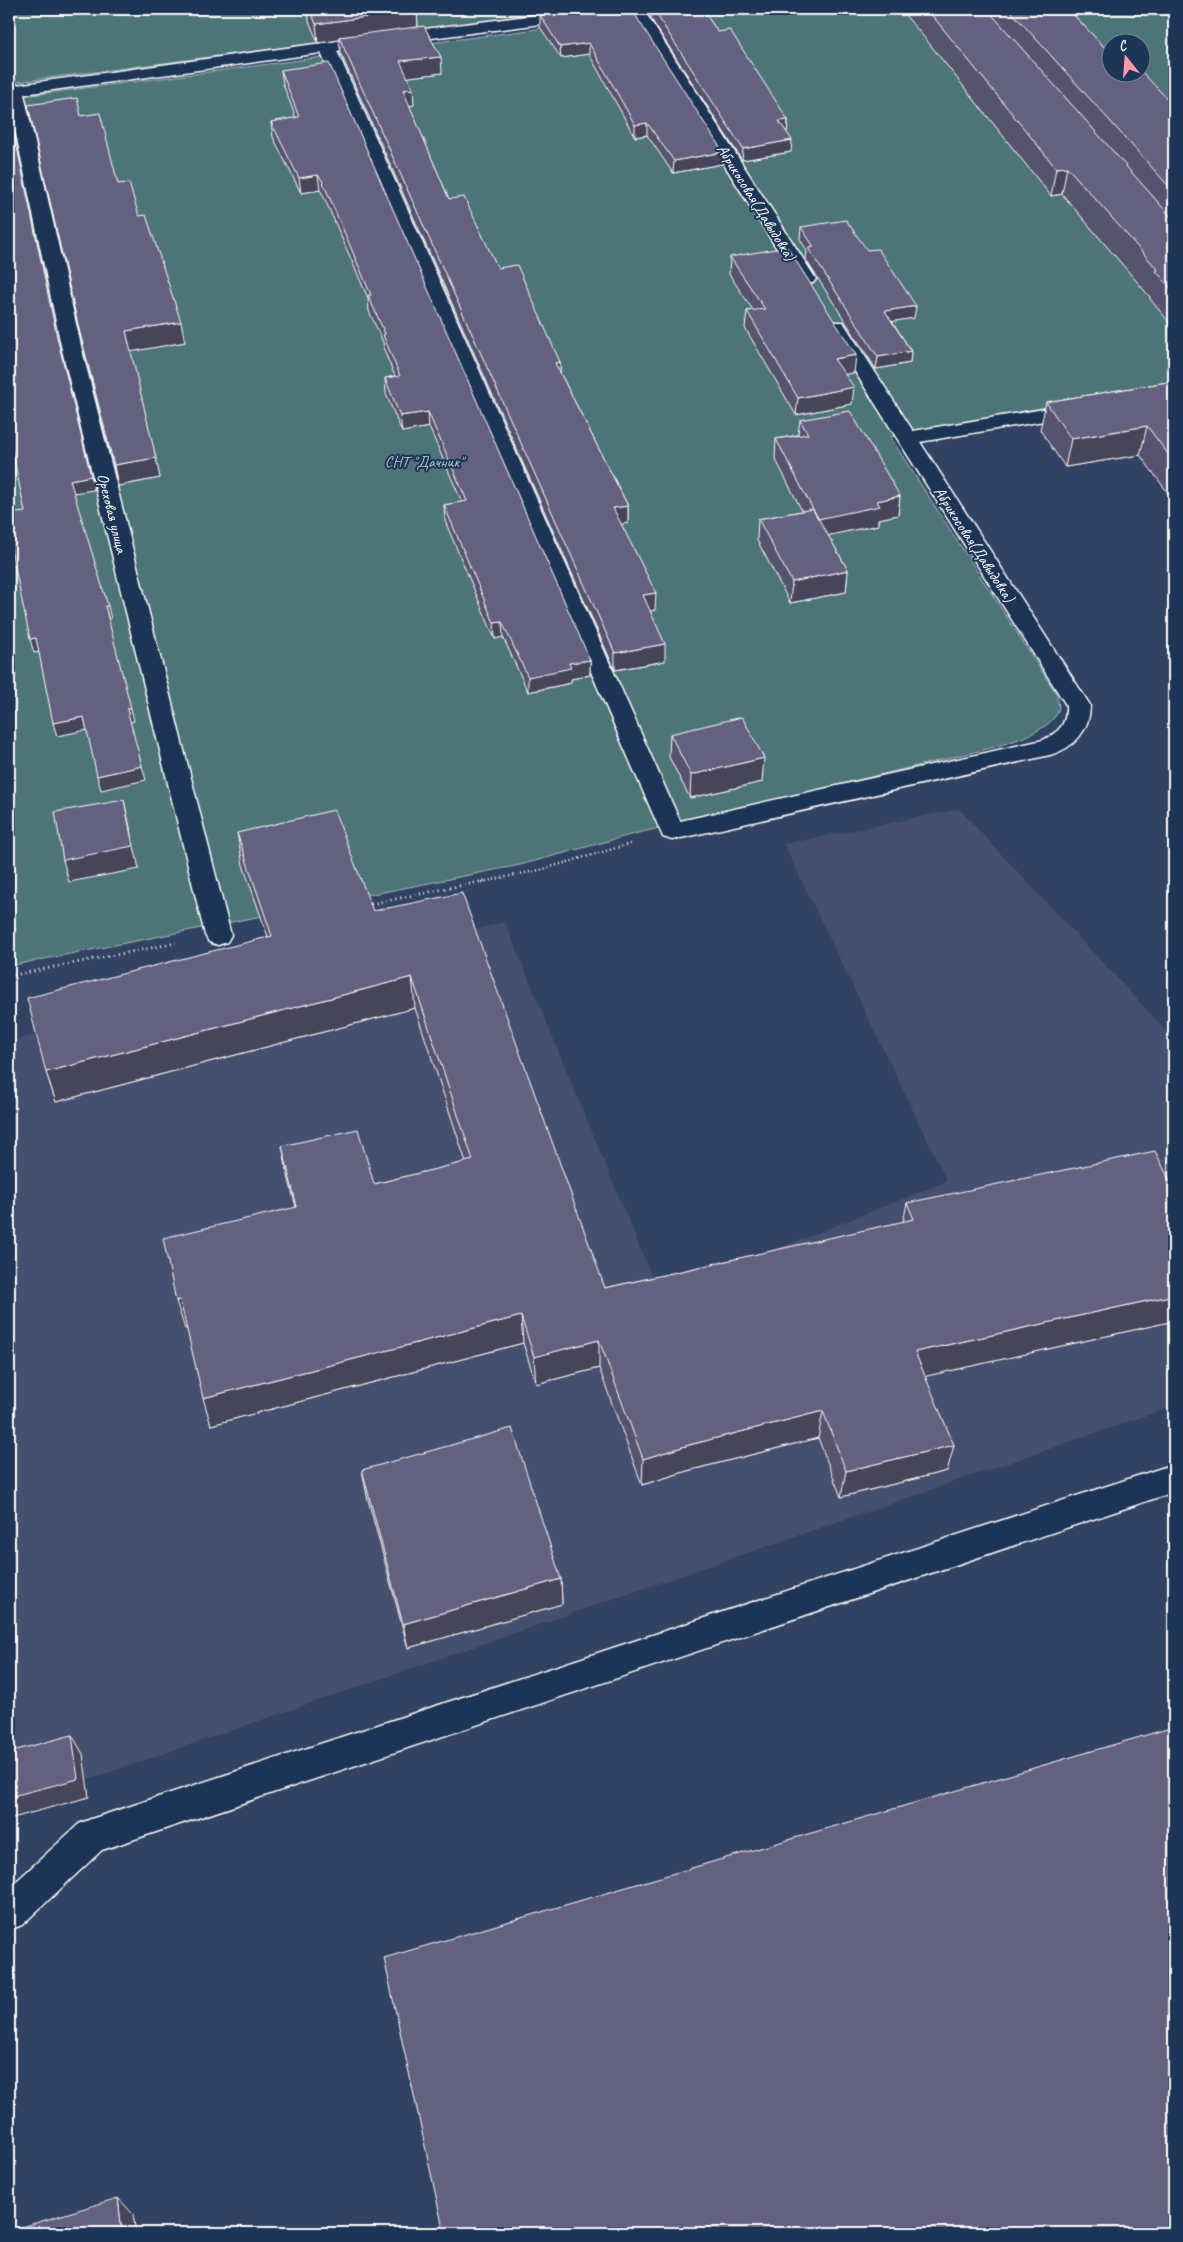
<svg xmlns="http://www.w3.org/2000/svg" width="1183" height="2242" font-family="Caveat,sans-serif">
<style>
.built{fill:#454f6f}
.green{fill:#4e7578;stroke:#a6babc;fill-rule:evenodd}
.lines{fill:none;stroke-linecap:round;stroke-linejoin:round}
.minor-casing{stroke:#fff;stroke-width:3}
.tertiary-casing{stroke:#fff;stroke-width:3}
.path-far1{stroke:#fff;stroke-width:2.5;stroke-dasharray:1 3;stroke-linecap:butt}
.path{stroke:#fff;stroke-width:3;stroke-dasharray:1 4;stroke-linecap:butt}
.minor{fill:#1d3557;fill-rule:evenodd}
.tertiary{fill:#1d3557;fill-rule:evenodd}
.wall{fill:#56536e;stroke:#fff}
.shaded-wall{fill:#46445a;stroke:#fff}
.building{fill:#646180;stroke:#fff}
.labels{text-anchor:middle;stroke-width:4;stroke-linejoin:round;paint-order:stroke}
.far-street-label{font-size:16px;fill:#fff;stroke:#1d3557}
.far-park-label{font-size:16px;fill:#afc1c2;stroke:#1d3557}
</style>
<rect width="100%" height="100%" fill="#324263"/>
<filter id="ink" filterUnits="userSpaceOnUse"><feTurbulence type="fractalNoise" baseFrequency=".02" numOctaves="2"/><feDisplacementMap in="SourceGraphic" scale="10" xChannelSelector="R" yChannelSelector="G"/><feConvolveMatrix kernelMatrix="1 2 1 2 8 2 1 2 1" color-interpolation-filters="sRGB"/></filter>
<g filter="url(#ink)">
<path class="built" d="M959 809 1174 1039V1406L9 1807V1041L505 922 660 1296 947 1181 784 844Z"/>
<path class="green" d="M9 9H581L9 83Z
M690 9H1174V388L890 437 1056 693C1057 697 1059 704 1059 708 1054 730 1013 741 995 747L634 834 520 865 9 966V98ZM1110 42H1140V72H1110Z"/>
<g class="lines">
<defs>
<path id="minor" d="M583 9H643L816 279 813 283H799L796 279 627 10 620 14 392 43 386 42 384 38 386 34 392 33Z
M344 40 350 41 352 45 350 49 337 51 680 821 1043 740C1060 731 1067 724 1066 705L826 326 829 322H843L913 431 1079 403 1086 405 1089 409 1086 413 1079 415 920 442 1090 705C1090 731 1074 748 1050 755L672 840 663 837 321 53 24 94 82 350 231 935 227 942 218 945 209 942 205 935 62 350 9 101V86Z"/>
<path id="tertiary" d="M1174 1464V1492L102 1850 22 1925 9 1930V1888L79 1824 91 1819Z"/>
</defs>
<use href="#minor" class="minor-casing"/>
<use href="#tertiary" class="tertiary-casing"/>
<path class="path-far1" d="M482 882 544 869 633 843"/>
<path class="path" d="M366 905 488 880
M9 976 176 943"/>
<use href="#minor" class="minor"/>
<use href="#tertiary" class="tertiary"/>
</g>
<path class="wall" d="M308 9H416L417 10 418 27 442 73 408 77 414 105 409 106 449 199 498 268 560 362V373L628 506V523L621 524 655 610 650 611 665 661 615 670 341 54 339 40 318 43 309 21Z
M529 9H583L533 14Z
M588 9 722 164 673 173 647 135 635 137 589 54 561 58 540 27V15Z
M652 9H702L718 32 788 120 787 132H786L791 152 742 160 651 19Z
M900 9H1068L1106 49 1174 106V328L1150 299V297L1062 194 1051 196 928 42Z
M281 70 590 660V675L571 679V683L528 692 503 637 495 639 445 521 444 505 462 502 429 427 402 432 386 394 385 378 395 376 384 350 383 342 369 311 368 298 323 195 320 190 301 193 273 137 271 122 296 118 283 84Z
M28 105 81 116 118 184 139 216 185 342 130 351 160 478 118 486 84 350Z
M801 227 914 318 892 321 911 351 910 363 876 369 806 260 807 251 800 239Z
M730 257 854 373 845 374 852 404 796 415 745 328 747 311 753 310 729 274Z
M1174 381V501L1140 455 1065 467 1040 430 1046 402Z
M800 420 900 496 898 515 878 519V525L828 535 848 570 846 592 790 603 757 540 758 519 802 511 775 458 776 439 798 435Z
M670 734 762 782 690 798 669 757Z
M237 833 373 911 605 1288 903 1222 907 1203 1174 1189V1321L925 1376 947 1471 841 1497 818 1438 687 1471 642 1485 599 1368 536 1384 523 1343 211 1425 187 1328 185 1329 296 1207 288 1176 282 1146 374 1184 466 1162 415 1008 56 1102 46 1072 268 937 243 865Z
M362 1470 561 1579 562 1604 408 1648 367 1496Z"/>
<path class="shaded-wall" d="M532 9H583L533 14Z
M417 10 418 29 339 37V40L318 43 316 24Z
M589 43V54L561 58 560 47Z
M441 57 442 73 402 78 400 61Z
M413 89 414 105 404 107 403 90Z
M788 120 787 132 778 133 779 121Z
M647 123V135L635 137V125Z
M792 140 791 152 742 160 743 149Z
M723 152 722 164 673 173 674 161Z
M1067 167 1062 194 1051 196 1056 168Z
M318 175 320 190 301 193 299 178Z
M916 306 914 318 884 323 885 311Z
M181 322 185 342 130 352 126 331Z
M911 351 910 363 876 369 878 357Z
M856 355 854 373 833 376 834 359Z
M560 362V379L555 363Z
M854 387 852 404 796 415 798 398Z
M428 412 429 427 402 432 400 416Z
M1147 426 1140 455 1065 467 1071 439Z
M156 458 160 478 118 486 114 465Z
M91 476 94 490 73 493 70 480Z
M900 496 898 515 878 519V525L816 538 818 519 877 501Z
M628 506V523L613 526V508Z
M848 570 846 592 790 603 792 582Z
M656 593 655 610 642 613 643 595Z
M105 606H108L111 619 109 620Z
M502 622 503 637 495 639 494 623Z
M36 638 40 652 34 653 30 639Z
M665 644V661L615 670V653Z
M590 660V675L571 679V683L528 692V677L569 663Z
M131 708 134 721 130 722 127 709Z
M84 717 87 730 57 736 53 723Z
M764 758 762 782 690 798 691 775Z
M142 766 146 780 101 790 97 776Z
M124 800 139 869 69 882 63 860Z
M412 977 415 1008 56 1102 46 1072Z
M1174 1295V1321L909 1380 915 1352Z
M180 1300 189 1328 185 1329 176 1301Z
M521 1316 523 1343 211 1425 203 1398Z
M599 1340V1368L536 1384 534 1357Z
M823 1411 818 1438 687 1471 642 1485 643 1459 689 1445Z
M954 1445 947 1471 841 1497 846 1471Z
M561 1579 562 1604 408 1648 403 1624Z
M72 1735 83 1754 89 1797 9 1819V1797Z
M118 2198 133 2214 136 2233H122Z"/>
<path class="building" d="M310 9H416L417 10 316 24Z
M588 9H607L609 13 632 10 723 152 674 161 647 123 635 125 589 43 560 47 540 15Z
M653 9H702L718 32 730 30 788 120 779 121 792 140 743 149Z
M927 9H987L1172 218 1174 219V292L1156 271 1158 270 1067 167 1056 168Z
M1009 9H1068L1106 49 1110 48V72H1140V70L1174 106V192Z
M424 26 441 57 400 61 413 89 403 90 449 199 464 197 498 268 517 265 560 362 555 363 628 506 613 508 656 593 643 595 665 644 615 653 339 37Z
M329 63 590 660 569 663 571 668 528 677 502 622 494 623 444 505 467 501 428 412 400 416 385 378 400 376 383 335 385 334 368 295H371L322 180 318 175 299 178 271 122 299 117 281 70Z
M77 98 81 116 100 113 118 184 129 183 139 216 146 215 181 322 126 331 156 458 114 465 79 329 28 105Z
M9 114H10L57 337 91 476 70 480 108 606H105L131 708 127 709 142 766 97 776 84 717 53 723 36 638 30 639 9 539V514L25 512 9 435Z
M846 220 867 250 878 249 916 306 885 311 911 351 878 357 808 248 814 247 801 227Z
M787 247 856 355 834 359 854 387 798 398 747 311 765 309 730 257Z
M1174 381V462L1147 426 1071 439 1046 402Z
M850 411 900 496 877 501 880 506 818 519 776 439 808 434 800 420Z
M813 509 848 570 792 582 758 519Z
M742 717 764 758 691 775 670 734Z
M124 800 133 846 63 860 55 812Z
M334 810 373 911 462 893 605 1288 914 1219 907 1203 1155 1151 1174 1189V1295L915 1352 954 1445 846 1471 823 1411 689 1445 643 1459 599 1340 534 1357 521 1316 203 1398 180 1300 176 1301 163 1238 297 1207 282 1146 358 1129 374 1184 473 1160 412 977 46 1072 27 998 272 936 237 833Z
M512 1428 561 1579 403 1624 362 1470Z
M1174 1727V2233H444L384 1958Z
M72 1735 78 1779 9 1797V1752Z
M118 2198 122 2233H9V2231Z"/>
</g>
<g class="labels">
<g class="far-street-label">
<text transform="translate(757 202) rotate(58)" y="6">Абрикосовая(Давыдовка)</text>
<text transform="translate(113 513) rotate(76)" y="6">Ореховая улица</text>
<text transform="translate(975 544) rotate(57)" y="6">Абрикосовая(Давыдовка)</text>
</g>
<g class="far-park-label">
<text x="424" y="467">СНТ "Дачник"</text>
</g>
</g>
<rect width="1183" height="2242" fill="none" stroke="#1d3557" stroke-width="30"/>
<rect x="15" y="15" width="1153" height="2212" fill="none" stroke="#fff" stroke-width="2" filter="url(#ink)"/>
<g transform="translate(1126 58) rotate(343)"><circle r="24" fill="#1d3557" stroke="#77869a"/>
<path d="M0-4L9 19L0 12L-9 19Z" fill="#ff9aa2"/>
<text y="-8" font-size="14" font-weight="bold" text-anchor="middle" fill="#ffffff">С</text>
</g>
</svg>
